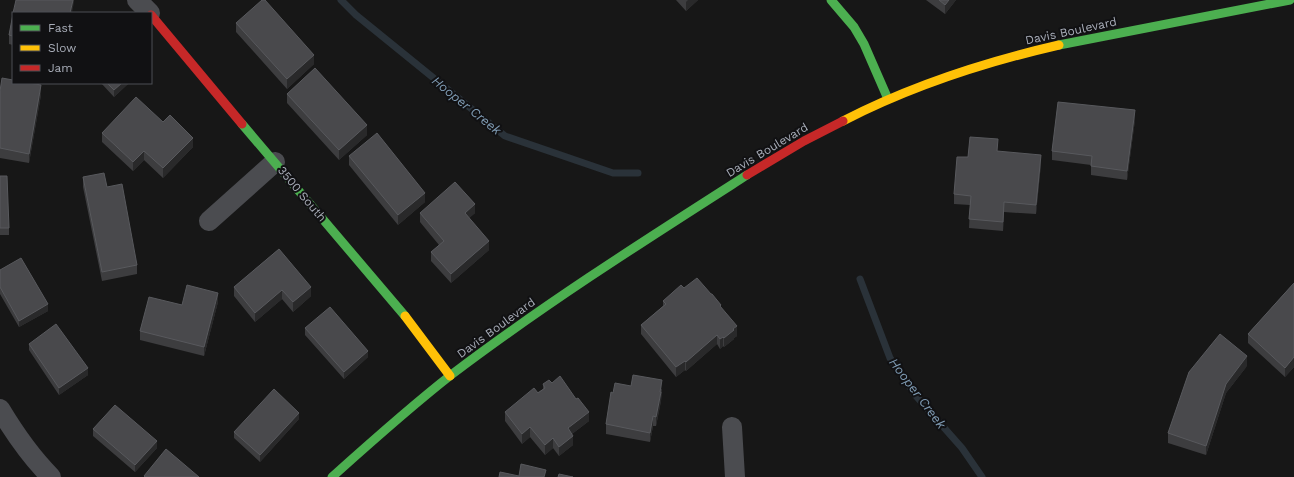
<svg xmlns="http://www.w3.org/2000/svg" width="1294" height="477" font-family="'Work Sans',sans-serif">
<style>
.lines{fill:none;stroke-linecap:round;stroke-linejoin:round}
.stream{stroke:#2a3239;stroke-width:7}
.street{stroke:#4b4c50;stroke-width:20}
.fast{stroke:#4caf50;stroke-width:9}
.slow{stroke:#ffc107;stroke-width:9}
.jam{stroke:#c62828;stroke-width:9}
.wall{fill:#3d3d3f}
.shaded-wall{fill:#29292a}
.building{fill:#49494c;stroke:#58595d}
.labels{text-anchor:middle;stroke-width:4;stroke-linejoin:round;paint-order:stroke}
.street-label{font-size:12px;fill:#a8adb8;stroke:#111113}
.water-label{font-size:13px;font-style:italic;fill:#7f9bb3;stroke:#111113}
</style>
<rect width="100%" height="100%" fill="#171717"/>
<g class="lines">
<path class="stream" d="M341 0 356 15 505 136 613 173H638
M860 279 890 358 916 396 962 448 982 477"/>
<path class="street" d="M137 0 150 13
M209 221 275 162
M0 409C15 434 31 457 51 477
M732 427 735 477"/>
<path class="fast" d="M831 0 854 27 864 44 888 99
M1059 45 1290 0
M242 124 405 316
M332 477C371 442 410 407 451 375 546 303 647 239 747 175"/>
<path class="slow" d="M843 121C911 86 985 62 1059 45
M405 316 450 376"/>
<path class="jam" d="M151 15 242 124
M747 175 804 141 843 121"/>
</g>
<path class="wall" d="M676 0H698L686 11Z
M926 0H956L945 14Z
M13 14V45L9 44V35Z
M236 23 314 64 287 89 236 32Z
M101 83H129L114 97Z
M0 91 41 95 29 163 0 158Z
M287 94 367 135 339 160 287 103Z
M1135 120 1127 180 1091 175V165L1052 160V151Z
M163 122 193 147 163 178 144 160 133 171 102 142V133Z
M998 151 1041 164 1036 214 1004 212 1003 231 969 228 970 205 954 204V194Z
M349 156 425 202 398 225 349 165Z
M0 176 9 228V235H0Z
M83 177 107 187 137 265V274L102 281 83 187Z
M420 213H475L469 218 489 250 451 283 431 261V252L439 245 420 222Z
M279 249 311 296 293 312 282 299 255 322 234 296V287Z
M0 270 48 311 19 327 0 294Z
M1294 283V367L1285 377 1248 343V334Z
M684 288 721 307 737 336 734 338V339L724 347 723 346 720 349 717 344 686 371 685 370 676 377 641 334V325L663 306V301Z
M218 302 204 356 140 340V331L182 305Z
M305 328 368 357 344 379 305 335Z
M29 344 88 375 59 395 29 350Z
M1247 366 1226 393 1206 455 1168 443V433Z
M543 384 589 421 572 434 573 445 559 456 553 448 545 455 530 437 522 444 505 421V412L543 389Z
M631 386 662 389 661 401 656 426H653L650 442 606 434V424L613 393Z
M299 419 260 462 234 438V432Z
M93 429 157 448 135 472 93 436Z"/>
<path class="shaded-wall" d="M73 0H74V2L72 13H70Z
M688 0H698L686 11V2Z
M949 0H956L945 14V5Z
M314 55V64L287 89V79Z
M122 83H129L114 97V90Z
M41 85V95L29 163V154Z
M1135 110V120L1127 180V171Z
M367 125V135L339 160V150Z
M193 138V147L163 178V168Z
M144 151V160L133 171V162Z
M1041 155V164L1036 214V205Z
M425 193V202L398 225V215Z
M1004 202V212L1003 231V222Z
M475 204V213L465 222V213Z
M489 241V250L451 283V274Z
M311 287V296L293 312V302Z
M282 290V299L255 322V313Z
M218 293V302L204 356V347Z
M48 304V311L19 327V321Z
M737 326V336L734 338V339L724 347V338Z
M717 335V344L686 371V362Z
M723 337V346L720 349V339Z
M368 351V357L344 379V372Z
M1247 356V366L1226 393 1206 455V446L1226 384Z
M1294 357V367L1285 377V368Z
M685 361V370L676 377V367Z
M88 368V375L59 395V388Z
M662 380 661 401 656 426V417Z
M589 412V421L568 437V428Z
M299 413V419L260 462V455Z
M653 416V426L650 442V433Z
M530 427V437L522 444V434Z
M573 436V445L559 456V447Z
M553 438V448L545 455V445Z
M157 441V448L135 472V465Z"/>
<path class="building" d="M16 0H73L70 13H13Z
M262 0H265L314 55 287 79 236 23Z
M939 0H949L945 5Z
M13 14V36L9 35Z
M315 68 367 125 339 150 287 94Z
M2 78 13 80V83H29L41 85 29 154 0 148V91Z
M107 83H122L114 90Z
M136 97 163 122 170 115 193 138 163 168 144 151 133 162 102 133Z
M1058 102 1135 110 1127 171 1091 166 1092 156 1052 151Z
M377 133 425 193 398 215 349 156Z
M970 137 998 139 997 151 1041 155 1036 205 1004 202 1003 222 969 219 971 196 954 194 957 157H968Z
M104 173 107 187 122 184 137 265 102 272 83 177Z
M0 176H7L9 228H0Z
M455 182 475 204 465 213 489 241 451 274 431 252 444 241 420 213Z
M279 249 311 287 293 302 282 290 255 313 234 287Z
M21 258 48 304 19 321 0 287V270Z
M697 278 711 294H712L721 305 720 306 737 326 733 329 734 330 724 338 723 337 720 339 717 335 686 362 685 361 676 367 641 325 666 304 663 301 681 285 684 288Z
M1294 283V357L1285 368 1248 334Z
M187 285 218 293 204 347 140 331 149 297 182 305Z
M330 307 368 351 344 372 305 328Z
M56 324 88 368 59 388 29 344Z
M1220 334 1247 356 1226 384 1206 446 1168 433 1189 372Z
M633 375 662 380 660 392H661L656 417 653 416 650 433 606 424 611 392 613 393 615 383 631 386Z
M560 376 576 399 578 398 589 412 568 428 573 436 559 447 553 438 545 445 530 427 522 434 505 412 534 388 538 393 545 388 543 384 549 380 552 383Z
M274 389 299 413 260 455 234 432Z
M115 405 157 441 135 465 93 429Z
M166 449 199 477H145L144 476Z
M521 464 546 470 544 477H499L500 472 519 476Z
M559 474 573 477H558Z"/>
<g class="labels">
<g class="street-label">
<text transform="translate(1071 31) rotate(-12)" y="4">Davis Boulevard</text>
<text transform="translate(767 150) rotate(-31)" y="4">Davis Boulevard</text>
<text transform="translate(302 194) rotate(50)" y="4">3500 South</text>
<text transform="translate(496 328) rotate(-36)" y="4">Davis Boulevard</text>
</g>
<g class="water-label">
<text transform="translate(467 105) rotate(39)" y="5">Hooper Creek</text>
<text transform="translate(918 393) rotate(53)" y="5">Hooper Creek</text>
</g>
</g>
<rect x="12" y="12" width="140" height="72" fill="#111113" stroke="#4d4f55"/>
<rect x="20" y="25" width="20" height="6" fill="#4caf50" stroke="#4d4f55"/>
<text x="48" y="32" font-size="12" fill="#a8adb8">Fast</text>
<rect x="20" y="45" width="20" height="6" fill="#ffc107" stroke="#4d4f55"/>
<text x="48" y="52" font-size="12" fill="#a8adb8">Slow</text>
<rect x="20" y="65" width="20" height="6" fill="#c62828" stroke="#4d4f55"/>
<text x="48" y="72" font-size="12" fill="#a8adb8">Jam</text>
</svg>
